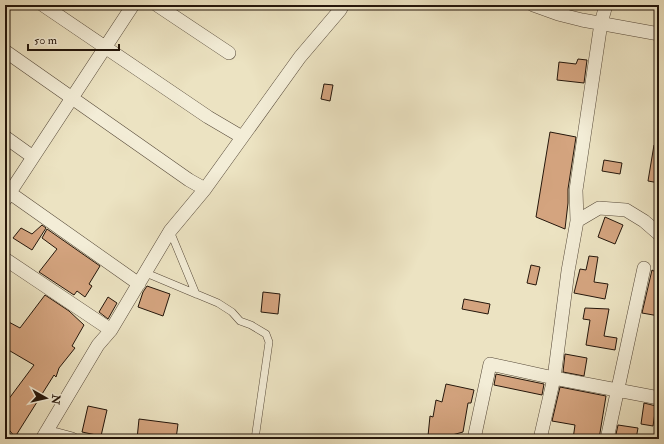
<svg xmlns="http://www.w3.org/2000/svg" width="664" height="444" font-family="'IM FELL Double Pica',serif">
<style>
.building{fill:#d4a47f;stroke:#24160b}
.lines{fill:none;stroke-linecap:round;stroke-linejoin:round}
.service-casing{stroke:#564939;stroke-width:8}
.minor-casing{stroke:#564939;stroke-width:14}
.service{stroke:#f3edd7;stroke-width:7}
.minor{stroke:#f3edd7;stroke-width:13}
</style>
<rect width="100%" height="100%" fill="#ece3c2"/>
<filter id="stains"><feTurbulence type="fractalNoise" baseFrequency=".005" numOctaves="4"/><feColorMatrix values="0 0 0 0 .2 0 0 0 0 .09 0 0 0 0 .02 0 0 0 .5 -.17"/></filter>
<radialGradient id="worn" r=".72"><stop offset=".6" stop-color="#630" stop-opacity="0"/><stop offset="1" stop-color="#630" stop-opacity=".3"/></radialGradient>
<path class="building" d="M578 59 587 60 584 83 557 80 559 62 576 64Z
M324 84 333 85 330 101 321 99Z
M550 132 576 137 568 189V203L565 229 536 217Z
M654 145H659V183L648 181Z
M604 160 622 163 620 174 602 171Z
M605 217 623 225 615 244 598 237Z
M42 225 46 228 32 250 13 238 21 228 32 234Z
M47 229 100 266 89 284 92 286 85 297 77 291 74 295 39 272 57 249 42 238Z
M589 256 598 257 594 282 608 284 605 299 574 293 580 269 586 270Z
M531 265 540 267 536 285 527 283Z
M652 270 659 274V316L642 313Z
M147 286 170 294 163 316 138 307 143 292Z
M263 292 280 294 278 314 261 312Z
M45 295 69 311 84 325 72 346 75 348 59 368 56 377 54 375 15 437 5 425V404L34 365 5 348V320L20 328Z
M108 297 117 303 108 319 99 312Z
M464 299 490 304 488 314 462 309Z
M585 308 609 309 604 336 617 338 615 350 586 345 590 320 583 319Z
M565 354 587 358 584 376 563 372Z
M496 374 544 384 542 395 494 385Z
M446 384 474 390 471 403H468L463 432 445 437 428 436 430 416 433 417 436 400 442 402Z
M560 387 606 396 599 439H573L575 425 552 421Z
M644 403 656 406 653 426 641 424Z
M88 406 107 410 101 436 82 432Z
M139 419 178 424 176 439H137Z
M618 425 638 428 636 439H615Z"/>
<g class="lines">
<defs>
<path id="service" d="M170 231 196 294
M196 294 146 273 218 303 232 312 240 321 251 325 266 334 269 342 255 439"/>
<path id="minor" d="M43 5 208 117 242 137
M157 5 229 53
M533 5 558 14 582 20 659 34
M5 51 189 180 205 189
M5 137 33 157
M10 193 139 284
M5 200 133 5
M577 221 599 208 626 210 644 221 659 234
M5 259 111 330
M46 432 72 439
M5 438 6 439
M42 439 98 345 111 330 170 231 205 189 300 57 340 10 343 5
M474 439 490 364 554 378 659 398
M540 439 554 378 568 271 577 221 576 190 601 23 606 5
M607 439 644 268"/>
</defs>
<use href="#service" class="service-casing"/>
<use href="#minor" class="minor-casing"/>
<use href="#service" class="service"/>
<use href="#minor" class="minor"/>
</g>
<rect width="664" height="444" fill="none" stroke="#ece3c2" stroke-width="20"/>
<rect x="6" y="6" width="652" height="432" fill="none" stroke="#24160b" stroke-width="2"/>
<rect x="10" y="10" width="644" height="424" fill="none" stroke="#24160b"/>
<g transform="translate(46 398) rotate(98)" stroke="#f3edd7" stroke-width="3" paint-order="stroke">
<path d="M0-3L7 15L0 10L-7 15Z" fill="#24160b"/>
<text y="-6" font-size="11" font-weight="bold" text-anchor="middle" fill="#24160b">N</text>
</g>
<path d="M28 44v6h91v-6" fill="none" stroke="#24160b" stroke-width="2"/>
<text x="34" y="44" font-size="12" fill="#24160b" stroke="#f3edd7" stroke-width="3" paint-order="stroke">50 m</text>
<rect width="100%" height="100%" filter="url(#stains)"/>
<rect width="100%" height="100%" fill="url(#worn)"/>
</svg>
